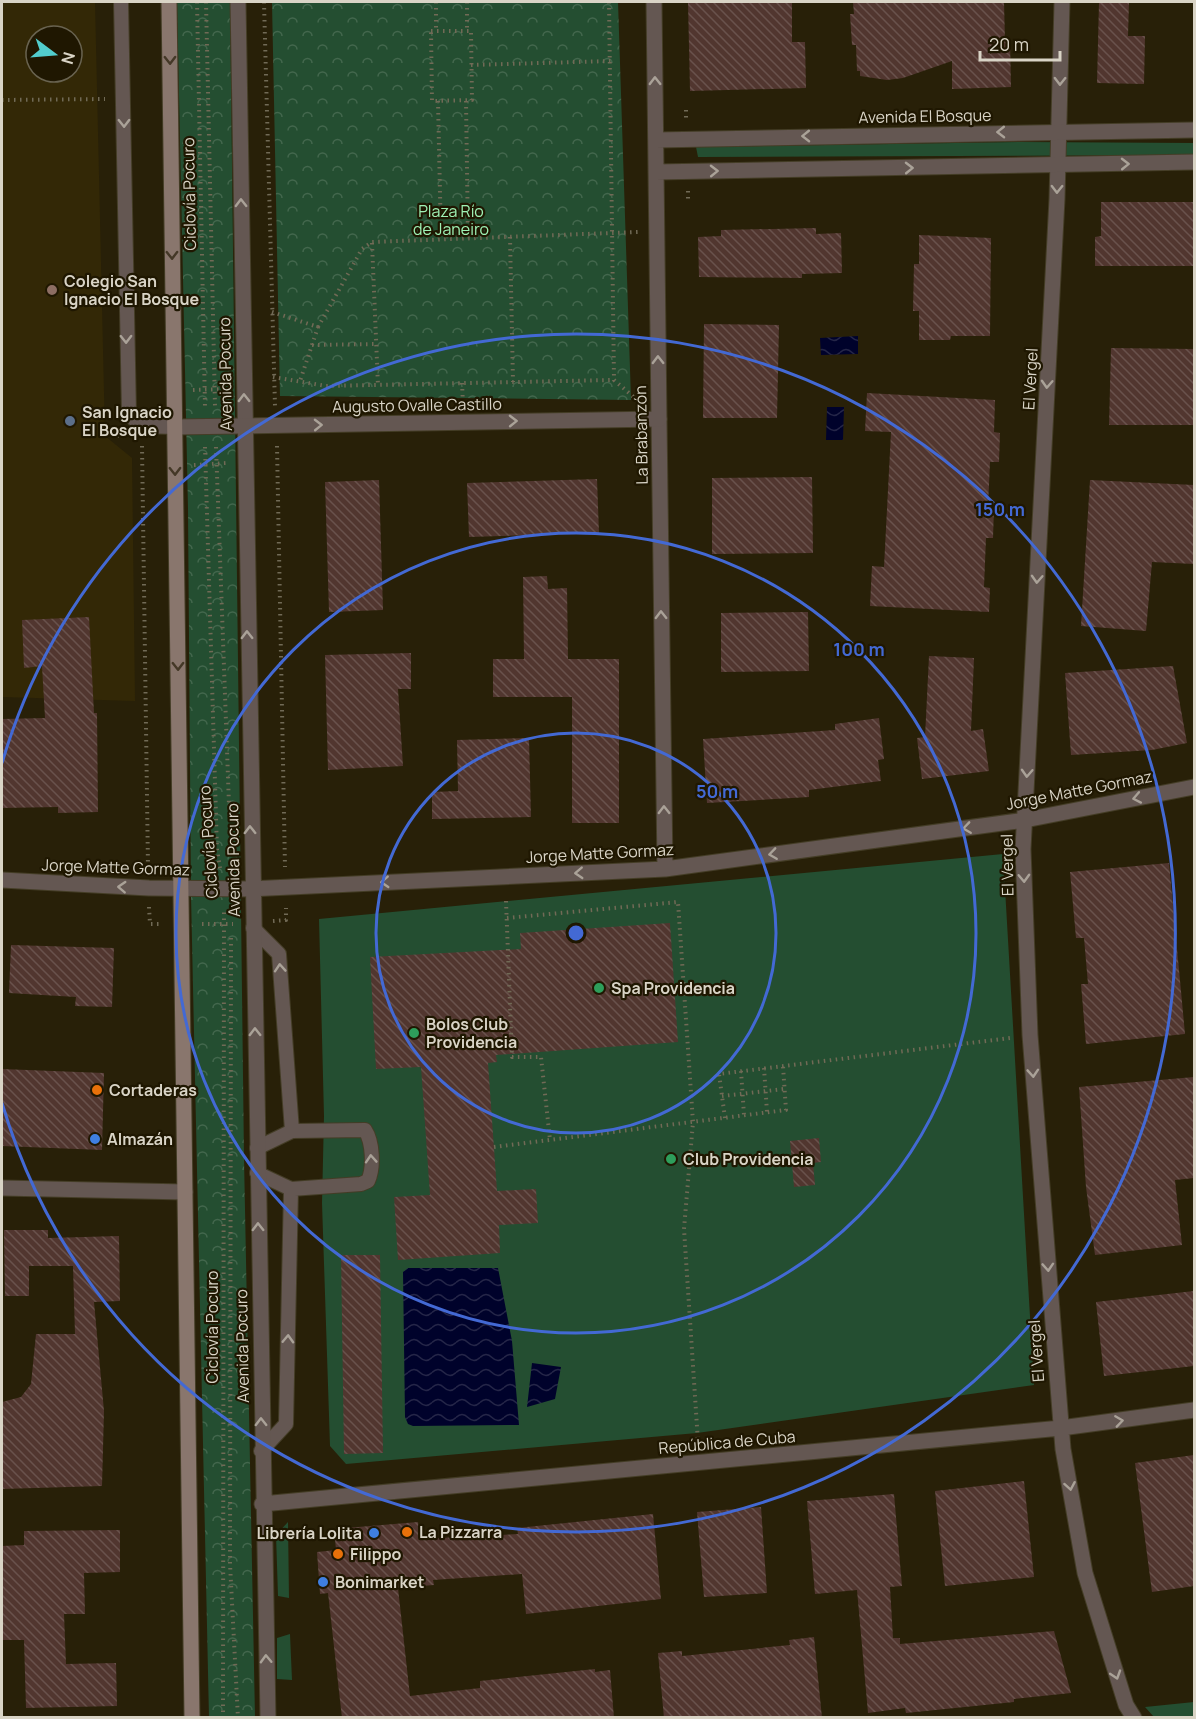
<svg xmlns="http://www.w3.org/2000/svg" width="1196" height="1719" font-family="Manrope,sans-serif">
<style>
.built{fill:#332806;fill-rule:evenodd}
.grass{fill:#244e31}
.forest{fill:url(#forest-crowns)}
.water{fill:url(#water-waves)}
.building{fill:url(#building-back-hatch)}
.lines{fill:none;stroke-linecap:round;stroke-linejoin:round}
.service-casing{stroke:#443d26;stroke-width:16}
.minor-casing{stroke:#443d26;stroke-width:17}
.tertiary-casing{stroke:#443d26;stroke-width:17}
.secondary-casing{stroke:#443d26;stroke-width:17}
.path{stroke:#716a56;stroke-width:4;stroke-dasharray:1.5 4.5;stroke-linecap:butt}
.service{stroke:#645752;stroke-width:14}
.minor{stroke:#645752;stroke-width:15}
.tertiary{stroke:#645752;stroke-width:15}
.secondary{stroke:#89766d;stroke-width:15}
.oneway{stroke:#443827}
.oneway2{stroke:#aaa298}
.ring{fill:none;stroke:#4369d4;stroke-width:3}
.education-dot{fill:#8d6e63;stroke:#1f1701;stroke-width:2}
.service-dot{fill:#5c6f8a;stroke:#1f1701;stroke-width:2}
.leisure-dot{fill:#2e9e5b;stroke:#1f1701;stroke-width:2}
.food-dot{fill:#e8710a;stroke:#1f1701;stroke-width:2}
.shop-dot{fill:#3f7fe0;stroke:#1f1701;stroke-width:2}
.labels{text-anchor:middle;stroke-width:4.5;stroke-linejoin:round;paint-order:stroke}
.street-label{font-size:16px;fill:#d9d4c6;stroke:#1f1701}
.park-label{font-size:16px;fill:#9ef2b5;stroke:#1f1701}
.poi-label{font-size:16px;font-weight:bold;fill:#d9d4c6;stroke:#1f1701;text-anchor:start}
.centre{fill:#4369d4;stroke:#1f1701;stroke-width:3}
.ring-label{font-size:18px;text-anchor:middle;font-weight:bold;fill:#4369d4;stroke:#1f1701;stroke-width:4.5;stroke-linejoin:round;paint-order:stroke}
</style>
<defs>
<pattern id="forest-crowns" width="20" height="18" patternUnits="userSpaceOnUse" patternTransform="scale(1.5)"><rect width="20" height="18" fill="#244e31"/><path d="M2 6a3 3 0 1 1 6 0M12 15a3 3 0 1 1 6 0" fill="none" stroke="#43674d"/></pattern>
<pattern id="water-waves" width="16" height="10" patternUnits="userSpaceOnUse" patternTransform="scale(1.5)"><rect width="16" height="10" fill="#00022b"/><path d="M0 5q4-4 8 0t8 0" fill="none" stroke="#252648"/></pattern>
<pattern id="building-back-hatch" width="6" height="6" patternUnits="userSpaceOnUse" patternTransform="scale(1.5)"><rect width="6" height="6" fill="#51362f"/><path d="M-1 5l2 2M0 0l6 6M5-1l2 2" fill="none" stroke="#69524c"/></pattern>
</defs>
<rect width="100%" height="100%" fill="#282008"/>
<path class="built" d="M2 2H95L105 436 132 458 135 701 2 697ZM36 36H72V72H36Z"/>
<path class="grass" d="M1023 142 1194 143V155L698 157 696 147Z
M1003 854 1034 1385 697 1433 346 1464 330 1446 322 1203 324 1116 319 919Z
M288 1522 289 1598 278 1596 276 1535Z
M290 1634 292 1680 277 1679V1638Z
M1194 1702V1717H1154L1145 1707Z"/>
<path class="forest" d="M177 2H230L244 1159 255 1718 209 1717 191 895 188 508Z
M272 2H618L631 400 280 396Z"/>
<path class="water" d="M858 336V354L821 355 820 338Z
M827 407H844L843 440H826Z
M408 1268H498L512 1341 519 1425 413 1426 408 1424 405 1417 403 1272Z
M532 1363 561 1367 555 1399 527 1407Z"/>
<path class="building" d="M688 2H792V42H805L806 88 690 91Z
M853 2H1004L1005 41 1010 40 1011 87 952 89V61L903 78 887 80 860 76V71H857L856 45H852L850 14H854Z
M1099 2H1129L1128 36H1145L1144 84 1097 83Z
M1101 202H1194V266H1095V237L1101 236Z
M816 228V234L841 233 842 273 802 274V278L699 277 698 237 721 236V230Z
M919 235 991 238 990 336H951L950 340H919V311H913L914 264H919Z
M704 324 779 325 777 418H703Z
M1111 348 1194 349V425H1109Z
M867 393 995 400 994 432 1000 433 999 462H990L988 507 994 508 993 538H986L984 587 990 588 989 612 870 606 872 566 884 567 891 432 865 431Z
M812 477 813 553 712 554V478Z
M597 479 599 533 469 537 467 483Z
M379 480 383 610 329 612 325 482Z
M1090 480 1194 485V564L1152 562 1146 631 1081 626Z
M547 576 548 589 567 588 568 659H619V823H572V697H493V659H524L523 577Z
M808 612 809 671 721 672V613Z
M89 617 94 713H97L98 812 58 813V807L2 808V719L45 718 42 666 24 668 22 620Z
M411 653V689H398L403 766 328 770 325 655Z
M929 656 974 658 971 731 983 729 989 771 922 779 917 738 925 737Z
M1173 666 1187 743 1152 750 1071 755 1065 673Z
M879 718 884 759 878 760 881 781 809 790V797L707 803 703 739 835 730V724Z
M529 738 531 817 432 819V792L458 791 457 740Z
M1169 863 1185 1034 1086 1044 1081 984H1088L1084 938H1076L1070 872Z
M670 923 678 1042 496 1055 497 1062 488 1063 497 1191 536 1189 538 1223 499 1225 500 1253 398 1260 394 1197 430 1195 421 1067 376 1069 370 957 521 949 520 933Z
M11 945 114 948 112 1007 75 1006 76 997 9 993Z
M2 1069 104 1073 102 1150 2 1146Z
M1194 1077V1178L1175 1180 1182 1245 1095 1255 1086 1187 1079 1087Z
M819 1138 821 1162 813 1163 815 1185 794 1187 790 1141Z
M4 1230H48V1238L119 1236 120 1301 94 1302 104 1411 102 1486 2 1489V1402L21 1397 31 1384 36 1334H75L73 1266H29V1296H5Z
M341 1255H380L383 1453 344 1454Z
M1194 1291V1366L1104 1376 1096 1302Z
M1194 1455V1586L1152 1592 1135 1463Z
M1024 1481 1034 1577 945 1586 935 1491Z
M894 1494 902 1586 890 1587 893 1638H900V1644L1054 1631 1071 1693 1014 1699V1702L906 1713 905 1708 868 1713 857 1590 815 1594 807 1501Z
M761 1507 767 1593 704 1597 697 1512Z
M653 1514 661 1599 526 1614 522 1574 433 1580 434 1585 398 1588 410 1696 480 1688V1681L595 1669V1672L610 1670 614 1718H342L328 1593 320 1594 317 1552 336 1550 334 1529 418 1522 420 1539 518 1534 517 1528Z
M120 1530V1572L84 1573 85 1614H64L66 1664 116 1663 117 1706 26 1708 24 1640H2V1546L24 1545V1531Z
M814 1637 822 1718H664L658 1653 682 1651V1656L790 1645 789 1640Z"/>
<g class="lines">
<defs>
<path id="service" d="M121 2 129 414 141 426 175 427
M253 928 279 954 292 1131
M257 1148 292 1131 365 1130C373 1142 374 1168 368 1181L361 1184 291 1189 257 1173
M261 1451 286 1424 291 1189"/>
<path id="minor" d="M238 2 268 1718
M1062 2 1057 199 1023 849 1030 1035 1063 1449 1085 1573 1126 1705 1134 1718
M659 419 665 869
M2 880 149 888 251 889 665 869 1025 820 1194 787
M2 1188 185 1192
M262 1504 1061 1428 1194 1410"/>
<path id="tertiary" d="M656 140 1194 130
M656 172 1194 162
M175 427 659 419 654 2"/>
<path id="secondary" d="M169 2 192 1718"/>
</defs>
<use href="#service" class="service-casing"/>
<use href="#minor" class="minor-casing"/>
<use href="#tertiary" class="tertiary-casing"/>
<use href="#secondary" class="secondary-casing"/>
<path class="path" d="M197 2 205 407
M206 2 215 406
M264 2 275 406
M436 2V31
M467 2V30
M609 2 614 380 636 399
M431 31H471L472 100 432 101Z
M471 65 611 61
M2 100 105 99
M438 101 441 239
M466 101 468 238
M686 110V121
M688 191V201
M510 237 513 382
M372 243 378 386
M272 312 318 327 300 381
M318 327 362 249 372 242 638 232
M312 345 376 344
M273 377 326 386 614 380
M462 383 463 404
M193 390 225 389
M113 426V431L122 438
M142 446 148 867
M277 446 285 867
M205 447 217 850 220 868
M216 447 229 805
M194 465 226 463
M506 901 512 1057H541L550 1140
M149 907 150 924H161
M507 918 678 902 693 1122 684 1229 698 1442
M273 921 286 920V908
M202 924H233
M231 938 230 1564 238 1718
M764 1068 767 1112
M741 1071 744 1115
M722 1096 784 1089
M725 1118 719 1074 1010 1038
M494 1147 786 1110 783 1066
M223 1718 224 908"/>
<use href="#service" class="service"/>
<use href="#minor" class="minor"/>
<use href="#tertiary" class="tertiary"/>
<use href="#secondary" class="secondary"/>
</g>
<defs><path id="oneway-chevron" d="M-2-3.5L2.5 0L-2 3.5" fill="none" stroke-width="1.6" stroke-linecap="round" stroke-linejoin="round" transform="scale(1.5)"/></defs>
<g class="oneway">
<use href="#oneway-chevron" transform="translate(170 60) rotate(89)"/>
<use href="#oneway-chevron" transform="translate(172 255) rotate(89)"/>
<use href="#oneway-chevron" transform="translate(175 471) rotate(89)"/>
<use href="#oneway-chevron" transform="translate(178 666) rotate(89)"/>
</g>
<g class="oneway2">
<use href="#oneway-chevron" transform="translate(655 81) rotate(-91)"/>
<use href="#oneway-chevron" transform="translate(1060 81) rotate(91)"/>
<use href="#oneway-chevron" transform="translate(124 123) rotate(89)"/>
<use href="#oneway-chevron" transform="translate(1001 132) rotate(179)"/>
<use href="#oneway-chevron" transform="translate(806 136) rotate(179)"/>
<use href="#oneway-chevron" transform="translate(1125 164) rotate(-1)"/>
<use href="#oneway-chevron" transform="translate(909 168) rotate(-1)"/>
<use href="#oneway-chevron" transform="translate(714 171) rotate(-1)"/>
<use href="#oneway-chevron" transform="translate(1057 189) rotate(91)"/>
<use href="#oneway-chevron" transform="translate(241 203) rotate(-91)"/>
<use href="#oneway-chevron" transform="translate(126 339) rotate(89)"/>
<use href="#oneway-chevron" transform="translate(658 360) rotate(-91)"/>
<use href="#oneway-chevron" transform="translate(1047 384) rotate(93)"/>
<use href="#oneway-chevron" transform="translate(244 398) rotate(-91)"/>
<use href="#oneway-chevron" transform="translate(513 421) rotate(-1)"/>
<use href="#oneway-chevron" transform="translate(318 425) rotate(-1)"/>
<use href="#oneway-chevron" transform="translate(1037 579) rotate(93)"/>
<use href="#oneway-chevron" transform="translate(661 615) rotate(-91)"/>
<use href="#oneway-chevron" transform="translate(247 635) rotate(-91)"/>
<use href="#oneway-chevron" transform="translate(1027 773) rotate(93)"/>
<use href="#oneway-chevron" transform="translate(1137 798) rotate(169)"/>
<use href="#oneway-chevron" transform="translate(664 810) rotate(-91)"/>
<use href="#oneway-chevron" transform="translate(967 828) rotate(172)"/>
<use href="#oneway-chevron" transform="translate(250 830) rotate(-91)"/>
<use href="#oneway-chevron" transform="translate(773 854) rotate(172)"/>
<use href="#oneway-chevron" transform="translate(579 873) rotate(177)"/>
<use href="#oneway-chevron" transform="translate(1024 878) rotate(88)"/>
<use href="#oneway-chevron" transform="translate(385 882) rotate(177)"/>
<use href="#oneway-chevron" transform="translate(122 887) rotate(-177)"/>
<use href="#oneway-chevron" transform="translate(280 968) rotate(-94)"/>
<use href="#oneway-chevron" transform="translate(255 1032) rotate(-91)"/>
<use href="#oneway-chevron" transform="translate(1033 1073) rotate(86)"/>
<use href="#oneway-chevron" transform="translate(371 1159) rotate(-94)"/>
<use href="#oneway-chevron" transform="translate(258 1227) rotate(-91)"/>
<use href="#oneway-chevron" transform="translate(1048 1267) rotate(86)"/>
<use href="#oneway-chevron" transform="translate(288 1339) rotate(-88)"/>
<use href="#oneway-chevron" transform="translate(1119 1421) rotate(-8)"/>
<use href="#oneway-chevron" transform="translate(261 1422) rotate(-91)"/>
<use href="#oneway-chevron" transform="translate(1070 1486) rotate(80)"/>
<use href="#oneway-chevron" transform="translate(266 1659) rotate(-92)"/>
<use href="#oneway-chevron" transform="translate(1116 1675) rotate(72)"/>
</g>
<g class="ring">
<circle cx="576" cy="933" r="200"/>
<circle cx="576" cy="933" r="400"/>
<path d="M2 763A599 599 0 1 1 2 1103"/>
</g>
<circle class="education-dot" cx="52" cy="290" r="6"/>
<circle class="service-dot" cx="70" cy="421" r="6"/>
<g class="leisure-dot">
<circle cx="599" cy="988" r="6"/>
<circle cx="414" cy="1033" r="6"/>
<circle cx="671" cy="1159" r="6"/>
</g>
<g class="food-dot">
<circle cx="97" cy="1090" r="6"/>
<circle cx="407" cy="1532" r="6"/>
<circle cx="338" cy="1554" r="6"/>
</g>
<g class="shop-dot">
<circle cx="95" cy="1139" r="6"/>
<circle cx="374" cy="1533" r="6"/>
<circle cx="323" cy="1582" r="6"/>
</g>
<g class="labels">
<g class="street-label">
<text transform="translate(925 116) rotate(-1)" y="6">Avenida El Bosque</text>
<text transform="translate(189 194) rotate(-91)" y="6">Ciclovía Pocuro</text>
<text transform="translate(225 374) rotate(-91)" y="6">Avenida Pocuro</text>
<text transform="translate(1030 379) rotate(-87)" y="6">El Vergel</text>
<text transform="translate(417 405) rotate(-1)" y="6">Augusto Ovalle Castillo</text>
<text transform="translate(641 435) rotate(-91)" y="6">La Brabanzón</text>
<text transform="translate(1079 790) rotate(-11)" y="6">Jorge Matte Gormaz</text>
<text transform="translate(208 842) rotate(-94)" y="6">Ciclovía Pocuro</text>
<text transform="translate(600 853) rotate(-3)" y="6">Jorge Matte Gormaz</text>
<text transform="translate(233 860) rotate(-91)" y="6">Avenida Pocuro</text>
<text transform="translate(1007 865) rotate(-91)" y="6">El Vergel</text>
<text transform="translate(116 867) rotate(2)" y="6">Jorge Matte Gormaz</text>
<text transform="translate(212 1327) rotate(-90)" y="6">Ciclovía Pocuro</text>
<text transform="translate(242 1346) rotate(-91)" y="6">Avenida Pocuro</text>
<text transform="translate(1036 1351) rotate(-94)" y="6">El Vergel</text>
<text transform="translate(727 1442) rotate(-5)" y="6">República de Cuba</text>
</g>
<g class="park-label">
<text x="451" y="217">Plaza Río<tspan x="451" dy="18">de Janeiro</tspan></text>
</g>
<g class="poi-label">
<text x="64" y="287">Colegio San<tspan x="64" dy="18">Ignacio El Bosque</tspan></text>
<text x="82" y="418">San Ignacio<tspan x="82" dy="18">El Bosque</tspan></text>
<text x="611" y="994">Spa Providencia</text>
<text x="426" y="1030">Bolos Club<tspan x="426" dy="18">Providencia</tspan></text>
<text x="109" y="1096">Cortaderas</text>
<text x="107" y="1145">Almazán</text>
<text x="683" y="1165">Club Providencia</text>
<text x="419" y="1538">La Pizzarra</text>
<text x="362" y="1539" text-anchor="end">Librería Lolita</text>
<text x="350" y="1560">Filippo</text>
<text x="335" y="1588">Bonimarket</text>
</g>
</g>
<circle cx="576" cy="933" r="9" class="centre"/>
<g class="ring-label">
<text x="1000" y="516">150 m</text>
<text x="859" y="656">100 m</text>
<text x="717" y="798">50 m</text>
</g>
<rect width="1196" height="1719" fill="none" stroke="#d9d4c6" stroke-width="6"/>
<g transform="translate(54 54) rotate(106)"><circle r="28" fill="#1f1701" stroke="#696350" stroke-width="1.5"/>
<path d="M0-4.5L10 22L0 15L-10 22Z" fill="#52cdcd"/>
<text y="-9" font-size="16" font-weight="bold" text-anchor="middle" fill="#d9d4c6">N</text>
</g>
<path d="M980 51v9h80v-9" fill="none" stroke="#d9d4c6" stroke-width="3"/>
<text x="989" y="51" font-size="18" fill="#d9d4c6" stroke="#1f1701" stroke-width="4.5" paint-order="stroke">20 m</text>
</svg>
